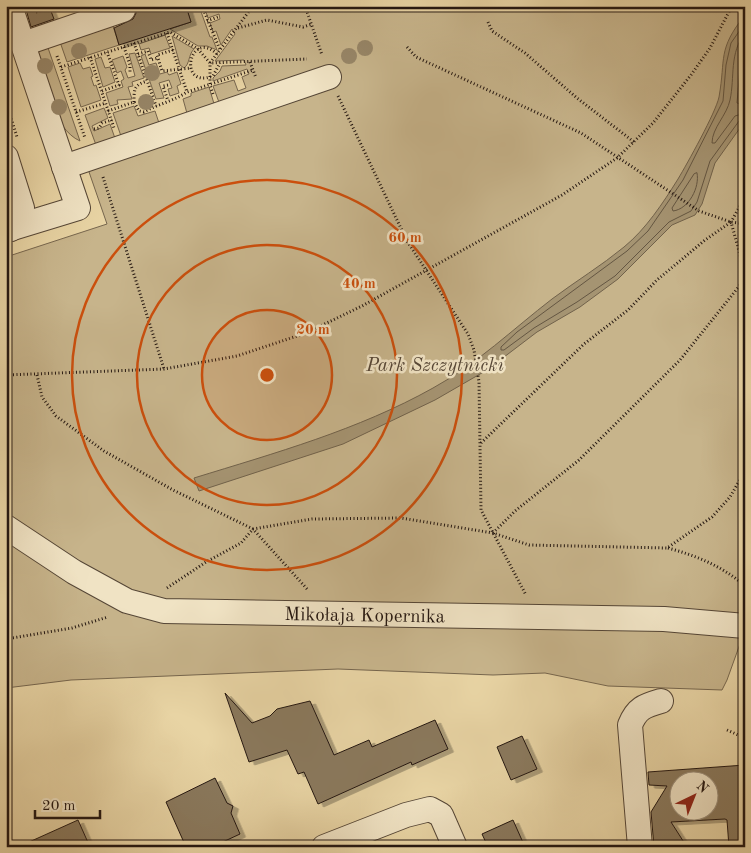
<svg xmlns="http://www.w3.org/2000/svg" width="751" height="853" font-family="'Old Standard TT',serif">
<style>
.green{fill:#c7b48b;stroke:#76664e}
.water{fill:#a59472;stroke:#71624b}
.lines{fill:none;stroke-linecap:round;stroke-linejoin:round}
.shore{stroke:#645642;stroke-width:1}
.building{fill:#8a795d;stroke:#241711;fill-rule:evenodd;filter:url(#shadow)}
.minor-casing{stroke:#554636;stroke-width:26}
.path{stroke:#241711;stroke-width:3;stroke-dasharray:1 2.5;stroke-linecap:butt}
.minor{stroke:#f0e3c4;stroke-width:24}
.tree{fill:#978668}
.ring{fill:none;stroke:#cb4f0d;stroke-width:2.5}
.labels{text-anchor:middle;stroke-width:5;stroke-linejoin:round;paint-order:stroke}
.park-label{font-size:19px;font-style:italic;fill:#554636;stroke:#f0e3c4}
.street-label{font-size:19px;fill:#241711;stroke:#f0e3c4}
.centre{fill:#cb4f0d;stroke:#f0e3c4;stroke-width:2.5}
.ring-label{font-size:15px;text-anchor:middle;font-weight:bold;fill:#cb4f0d;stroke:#f0e3c4;stroke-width:5;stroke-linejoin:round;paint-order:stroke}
</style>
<defs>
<filter id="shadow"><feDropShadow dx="5.5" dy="3" stdDeviation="0" flood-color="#0004"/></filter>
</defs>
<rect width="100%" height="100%" fill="#e8d4a4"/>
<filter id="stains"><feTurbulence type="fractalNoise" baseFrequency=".004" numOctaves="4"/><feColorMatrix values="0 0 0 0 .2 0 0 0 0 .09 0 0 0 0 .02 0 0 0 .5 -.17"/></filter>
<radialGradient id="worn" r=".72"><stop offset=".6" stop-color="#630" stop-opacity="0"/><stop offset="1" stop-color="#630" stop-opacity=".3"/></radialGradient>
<path class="green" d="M128 6H174L113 26 119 45 67 62 59 39Z
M199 6 210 37H212L217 50 207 46H198L170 29 191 22 187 10Z
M212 6H745V630L727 680 722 690 608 686 545 673 493 675 338 669 71 680 6 688V257L107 224 88 169 220 105 213 86 234 80 238 91 246 88 242 77 249 74 247 69 213 81V78L220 71 222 66 246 65 244 60 215 61 235 34 232 29 221 45 216 31 213 32 210 23 220 19 219 14 208 18 205 9Z
M165 35 170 48 151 54 149 48 141 50 139 44Z
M172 36 194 49C188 55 190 64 184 68L180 65Z
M46 42 80 141C53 129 44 81 35 54Z
M135 53 144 78 132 82 133 86 128 87 132 99 117 100 118 104 110 106 106 93 123 87 121 81 124 79 121 71 117 73 112 60 123 56 127 67 125 70 128 78 135 76 129 54Z
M145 54 149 65 156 63 160 74 167 72 169 75 177 72 181 84 177 86 179 93 170 96 168 89 172 88 169 80 159 83 164 98 156 99 141 56Z
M101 57 105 68 110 67 115 82 103 87 95 59Z
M80 63 83 69 90 67 93 76 91 77 94 86 96 85 101 100 81 107 68 67Z
M209 87 215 107 188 117 183 99 191 96V93Z
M134 106 138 116 155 111 160 126 122 139 113 113Z
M104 108 108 118 92 126 94 131 110 124 117 144 96 145 85 115Z"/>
<path class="water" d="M745 15V121L715 163 702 204 695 215 672 225 618 279 580 307 537 332 487 370 435 400 343 444 199 491 194 478C275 453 358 430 433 388 477 364 513 329 552 299 576 281 601 266 624 247 646 229 663 203 678 179 687 164 716 112 719 97 726 58 717 50 745 15Z"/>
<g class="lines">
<path class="shore" d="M745 23 731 43 726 65 723 101 683 180 648 231 627 251 517 332 501 347V350H504L534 328 577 302 615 276 669 222 691 211 697 202 710 161 739 121 745 119
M745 33C729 53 735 77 730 100 727 115 712 128 712 143H715L735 116 745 113
M745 47 740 67 737 103 745 105
M697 173C700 187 689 209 673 211L672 208 694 174Z"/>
</g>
<path class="building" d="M25 6H49L54 19 31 27Z
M136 6H186L191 22 119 45 114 28 133 19 136 13Z
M225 693 252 723 270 716 277 709 310 701 334 755 369 740 372 747 435 720 448 749 412 765 411 762 318 804 304 772 298 774 287 750 249 762Z
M522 736 537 769 511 780 497 747Z
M745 765V847H729L727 820 725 819 671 822 687 847H654L651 812 667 786 649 785 648 772ZM678 780H708V810H678Z
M215 778 227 803 233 806 231 813 240 834 212 847H186L166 802Z
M78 820 90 847H18Z
M513 820 525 847H488L482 834Z"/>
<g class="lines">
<defs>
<g id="minor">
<path d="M23 44 123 10"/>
<path d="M6 157 22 208 11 229"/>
<path d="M64 167 329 77"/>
<path d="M6 230 78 208 10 6"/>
<path id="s1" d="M6 527 74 572 127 601 164 611 664 619 745 626"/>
<path d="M324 847 406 815 430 809 441 815 455 847"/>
<path d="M640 847 630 725C637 708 644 706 661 701"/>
</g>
</defs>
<use href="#minor" class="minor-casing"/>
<path class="path" d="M202 6 220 50
M305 6 322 55
M187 7 189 6
M50 8 54 6
M36 12 45 9
M207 21 218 17
M488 22 492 31 525 53 577 98 634 142
M238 28 267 20 303 27 312 24
M167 33 187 92
M134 43 156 106
M124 47 130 65V73
M407 47 416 57 581 133 699 211 731 222 745 224
M173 50 157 55 162 71 191 68
M138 54 148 51 151 60 158 58
M217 54C189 28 177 90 213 76L220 63
M57 56 85 138
M90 57 114 128
M250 62 256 78
M61 67 170 32 198 49 210 63 307 59
M168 85 163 86 168 101
M102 91 119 85 107 52
M213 94 210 85V63L253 6
M338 96 407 241 468 334 474 350 479 382 481 510 526 595
M6 102 17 137
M134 102C134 89 134 85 147 81
M108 111 134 102 139 111 144 112C158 104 174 101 187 92L253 70
M76 112 106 103
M94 129 99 128 102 123 112 120
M103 177 164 369
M745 197 731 222 745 273
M6 375 164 369 237 356 306 333 362 306 562 195 617 158 653 123 691 75 710 48 732 6
M37 375 42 397 56 416 104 451 173 490 253 529 308 590
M481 443 584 344 628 310 657 280 705 240 731 222
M493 533 515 511 579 460 680 360 745 279
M668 548C697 556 722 566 745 586
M167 588 206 562 241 543 253 529 312 519 401 518 493 533 529 545 667 548 712 517 730 497 745 471
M6 639 72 628 108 617
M727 730 745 738"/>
<use href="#minor" class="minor"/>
</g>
<g class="tree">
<circle cx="365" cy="48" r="8"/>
<circle cx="79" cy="51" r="8"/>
<circle cx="349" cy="56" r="8"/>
<circle cx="45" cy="66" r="8"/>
<circle cx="152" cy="73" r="8"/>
<circle cx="146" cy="102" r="8"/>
<circle cx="59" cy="107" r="8"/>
</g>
<circle cx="267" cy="375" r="65" fill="#cb4f0d" fill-opacity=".12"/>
<g class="ring">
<circle cx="267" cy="375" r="65"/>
<circle cx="267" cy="375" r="130"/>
<circle cx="267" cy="375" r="195"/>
</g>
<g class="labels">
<g class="park-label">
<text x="435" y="371">Park Szczytnicki</text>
</g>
<g class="street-label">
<text dy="7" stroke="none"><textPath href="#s1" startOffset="381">Mikołaja Kopernika</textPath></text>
</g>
</g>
<circle cx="267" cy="375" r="8" class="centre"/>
<g class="ring-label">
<text x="405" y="242">60 m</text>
<text x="359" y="288">40 m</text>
<text x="313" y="334">20 m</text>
</g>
<rect width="751" height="853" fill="none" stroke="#e8d4a4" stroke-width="25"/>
<rect x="8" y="8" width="736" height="838" fill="none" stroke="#241711" stroke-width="2.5"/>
<rect x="12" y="12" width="726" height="828" fill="none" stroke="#241711"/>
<g transform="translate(694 796) rotate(43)"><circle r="24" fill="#f0e3c4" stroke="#9e917c"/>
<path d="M0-4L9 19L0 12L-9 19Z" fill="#8f2418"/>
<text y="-8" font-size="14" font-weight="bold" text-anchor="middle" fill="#241711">N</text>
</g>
<path d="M35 810v8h65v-8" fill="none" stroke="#241711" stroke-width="2.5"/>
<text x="42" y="810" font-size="15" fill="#241711" stroke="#f0e3c4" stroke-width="4" paint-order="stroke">20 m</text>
<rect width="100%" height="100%" filter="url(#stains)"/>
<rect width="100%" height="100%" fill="url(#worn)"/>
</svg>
